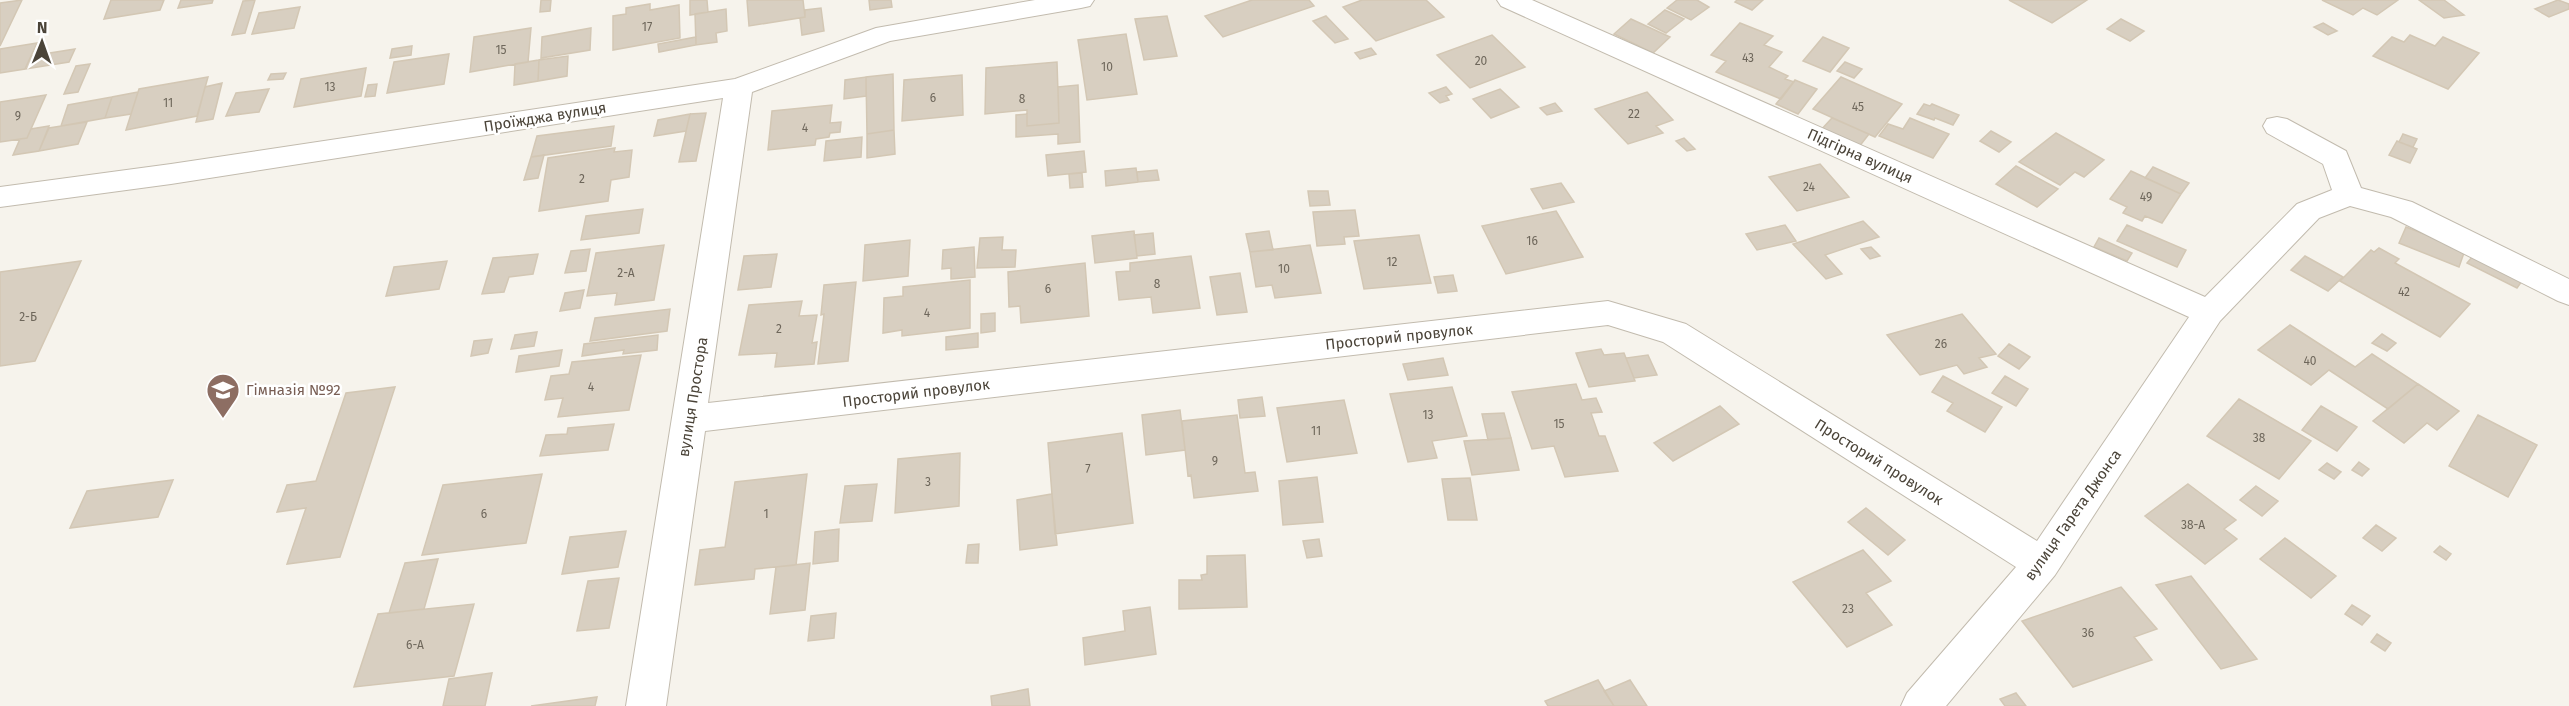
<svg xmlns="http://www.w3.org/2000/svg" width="2569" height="706" font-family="'Fira Sans',sans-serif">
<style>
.building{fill:#d8cfc1;stroke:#d3c7b4;stroke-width:1.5}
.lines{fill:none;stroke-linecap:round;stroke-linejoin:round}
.minor-casing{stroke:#c2bbae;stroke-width:2}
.minor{fill:#fff;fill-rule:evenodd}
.labels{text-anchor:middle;stroke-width:5;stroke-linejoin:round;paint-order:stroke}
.number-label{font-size:12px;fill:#6e675b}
.street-label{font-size:15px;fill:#4b4439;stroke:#fff}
.education-label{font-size:15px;fill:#785e54;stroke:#fff;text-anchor:start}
</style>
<rect width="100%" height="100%" fill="#f6f3ec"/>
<path class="building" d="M22 0 0 46V3Z
M111 0H164L160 10 104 19Z
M181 0H213L212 3 178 8Z
M255 0 245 33 232 35 243 1Z
M541 0H551L550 11 540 12Z
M690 0H707L708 12 690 15Z
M747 0H803L805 17 749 26Z
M869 0H891L892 7 870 10Z
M1252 0H1309L1314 6 1223 37 1205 16Z
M1362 0H1426L1444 17 1376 41 1343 7Z
M1677 0H1697L1709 7 1691 20 1667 8Z
M1737 0H1763L1752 10 1735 2Z
M2009 0H2087L2052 23Z
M2322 0H2398L2377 15 2363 8 2353 15Z
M2419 0H2444L2464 15 2444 18Z
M2558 0 2569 4V9L2549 17 2535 9Z
M650 4V10L679 5 680 38 613 50V16L626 14V8Z
M300 7 294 28 252 34 259 13Z
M821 8 824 31 802 35 800 18 805 17V10Z
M726 9 727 31 716 33 717 42 696 45 695 14Z
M1665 10 1684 19 1666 33 1648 24Z
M1167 16 1177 56 1144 60 1135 19Z
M1326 16 1348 39 1335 43 1313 21Z
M1631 19 1670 37 1653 53 1614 34Z
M2121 19 2144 31 2130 41 2107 29Z
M1740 23 1773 36 1764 45 1782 52 1769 67 1788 76 1785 79 1794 82 1781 99 1716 72 1726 61 1711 55Z
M2323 23 2337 31 2328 35 2314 27Z
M531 28 528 62 470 72 474 37Z
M591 28 590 50 541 58 542 37Z
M1126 34 1137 94 1087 100 1078 40Z
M1492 35 1525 67 1470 88 1437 55Z
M2410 35 2435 46 2443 37 2479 53 2448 89 2373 56 2392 37 2404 42Z
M696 37V45L659 52 658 44Z
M1823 37 1849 48 1830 72 1803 61Z
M37 43 25 69 0 73V49Z
M412 46 411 55 390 58 392 49Z
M1371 48 1376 54 1360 59 1355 53Z
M75 49 69 62 25 69 31 56Z
M449 54 444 84 387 93 394 62Z
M568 56 567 76 538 81 539 60Z
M539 60 538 81 514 85 515 64Z
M1057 62 1059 123 1027 126V110L985 114 986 68Z
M1845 62 1862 69 1854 78 1837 71Z
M90 64 78 92 64 94 76 66Z
M366 68 361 96 294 107 301 79Z
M286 73 283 79 268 80 271 74Z
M893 74 894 130 867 134 866 77Z
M962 75 963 115 902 121 904 80Z
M208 77 197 116 126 130 139 89Z
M866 77V96L844 99 845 80Z
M1841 77 1902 104 1875 137 1813 109Z
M1795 80 1817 89 1798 114 1776 104Z
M222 83 213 119 196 122 205 87Z
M377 84 375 96 365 97 368 85Z
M1078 85 1080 142 1058 144V134L1016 137V115L1027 114V126L1059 123 1058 87Z
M1446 87 1452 94 1446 96 1449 100 1440 103 1429 93Z
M269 89 259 112 226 116 236 93Z
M1500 89 1519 107 1491 118 1473 99Z
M138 92 131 114 105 118 112 97Z
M1647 92 1673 120 1656 126 1663 133 1628 144 1595 109Z
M46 95 27 138 0 142V102Z
M112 97 105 118 61 126 68 105Z
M1555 103 1562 111 1547 115 1540 108Z
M1924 104 1930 106 1932 104 1959 115 1953 125 1935 118 1934 120 1917 114Z
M832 105 830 123 841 122 840 132 830 133 829 137 816 139 815 145 768 150 772 111Z
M706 113 696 161 679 162 690 114Z
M690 114 686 131 654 136 658 120Z
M1832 118 1869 134 1858 148 1820 131Z
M1910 118 1949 134 1933 158 1879 136 1888 124 1903 129Z
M87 122 78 144 39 151 49 128Z
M49 126 39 151 13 155 20 139 27 138 31 129Z
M614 126 611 146 531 157 537 136Z
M894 130 895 154 867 158V134Z
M1991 131 2011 142 1999 152 1980 141Z
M2056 133 2104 160 2084 177 2075 172 2060 185 2019 162Z
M2403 134 2417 139 2413 147 2399 142Z
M862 137 861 157 824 161 826 141Z
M1684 138 1695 149 1687 151 1676 141Z
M2397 141 2417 149 2410 163 2389 155Z
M615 148 614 152 632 150 629 177 611 180 608 201 539 211 548 158Z
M1084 151 1086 172 1048 176 1046 155Z
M544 155 538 178 524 180 531 157Z
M1820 164 1849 197 1797 211 1769 177Z
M2016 166 2058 189 2037 207 1996 184Z
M2153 167 2189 183 2181 194 2145 178Z
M1136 168 1138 182 1106 186 1105 171Z
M1157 170 1159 180 1138 182 1137 172Z
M2131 171 2181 194 2162 223 2145 216 2142 221 2123 213 2127 207 2110 199Z
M1082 173 1083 187 1070 188 1069 174Z
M1561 183 1574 202 1543 209 1531 189Z
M1308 191H1328L1330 205 1310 206Z
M643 209 639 233 581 240 586 216Z
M1355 210 1359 236 1344 237 1345 244 1317 246 1313 212Z
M1556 211 1583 257 1506 274 1482 226Z
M1863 221 1879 237 1825 255 1842 274 1826 279 1793 244Z
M1785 225 1796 241 1757 250 1746 234Z
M2127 225 2186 250 2177 267 2117 241Z
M2406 227 2465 250 2459 267 2399 243Z
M1134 231 1137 258 1095 263 1092 236Z
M1269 231 1273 250 1250 252 1246 234Z
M1153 233 1155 254 1137 256 1134 235Z
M1419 235 1431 283 1364 289 1354 241Z
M1003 237 1002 250H1016L1015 267 977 268 980 238Z
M2099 238 2132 253 2127 261 2094 247Z
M910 240 908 276 863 281 865 245Z
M664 245 654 300 615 305 617 293 587 296 596 253Z
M1310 245 1321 293 1275 298 1272 285 1256 287 1250 252Z
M974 247 975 277 951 279V268L942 269 943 250Z
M1871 247 1880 256 1870 259 1861 249Z
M2379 248 2399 259 2395 263 2470 304 2440 337 2340 281 2371 250 2374 252Z
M590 249 586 271 565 273 571 251Z
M538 254 533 274 509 277 504 292 482 294 493 258Z
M777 254 771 287 738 290 744 256Z
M1191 256 1200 308 1153 313 1151 297 1119 300 1116 272 1130 271V263Z
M2305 256 2343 277 2328 291 2291 270Z
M2473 256 2522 281 2517 288 2467 263Z
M81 261 35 361 0 366V272Z
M447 261 439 289 386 296 394 267Z
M1085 263 1089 316 1021 323 1020 306 1009 307 1008 272Z
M1240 273 1247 312 1217 315 1210 277Z
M1453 275 1457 291 1438 293 1434 277Z
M970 280V328L902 336V330L883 333 884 298 903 296V287Z
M856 282 848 361 818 364 824 314 821 315 824 285Z
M584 290 580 308 560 311 565 293Z
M802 301 799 316 817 315 812 343 817 342 814 364 775 367 777 353 739 355 749 305Z
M670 309 667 331 590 341 595 318Z
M995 313V331L981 333V314Z
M1962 314 1996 354 1979 358 1987 367 1964 374 1957 365 1920 375 1887 335Z
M2290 325 2355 367 2372 354 2418 384 2388 409 2329 370 2311 385 2258 350Z
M537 332 534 346 511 349 515 335Z
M978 333V347L946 350V337Z
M2382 334 2396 343 2387 351 2372 343Z
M658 335 657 350 623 354 624 350 582 356 584 344Z
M492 339 488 353 471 356 474 341Z
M2009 344 2030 357 2019 369 1998 356Z
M1601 349 1604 355 1624 353 1635 381 1589 387 1576 353Z
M562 350 559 366 516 372 519 356Z
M641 355 629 410 558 417 563 398 545 400 551 376 569 374 572 362Z
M1648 355 1657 375 1634 378 1626 358Z
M1443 358 1448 375 1408 380 1403 364Z
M1943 376 2002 407 1985 432 1947 411 1953 403 1932 392Z
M2005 376 2028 389 2016 406 1992 393Z
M1576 384 1582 400 1596 398 1602 412 1591 413 1599 436H1605L1618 471 1565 477 1554 446 1532 449 1512 392Z
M2418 384 2459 411 2437 430 2427 423 2404 443 2373 421Z
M395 387 340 557 287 564 306 508 277 512 287 485 316 481 346 393Z
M1452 387 1467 436 1432 441 1437 458 1408 462 1390 394Z
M1262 397 1265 416 1240 418 1238 400Z
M2239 399 2311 441 2279 479 2207 436Z
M1344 400 1357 453 1287 462 1277 408Z
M1720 406 1739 424 1673 461 1654 443Z
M2321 406 2357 427 2337 451 2302 430Z
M1180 410 1185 450 1146 455 1142 415Z
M1504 413 1511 438 1488 440 1482 414Z
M1237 415 1245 473 1255 472 1258 491 1194 498 1191 475 1188 476 1182 421Z
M2478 415 2537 445 2508 497 2449 466Z
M614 424 608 450 540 456 546 435 567 434 568 428Z
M1122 433 1133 523 1055 534 1048 443Z
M1511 438 1519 470 1472 475 1464 441Z
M960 453 959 506 895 513 898 459Z
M2359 462 2369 469 2362 476 2352 470Z
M2327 463 2341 472 2334 479 2319 470Z
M542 474 526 543 422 555 443 485Z
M807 474 796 565 755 569 754 579 695 585 700 550 725 547 735 482Z
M1317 477 1323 522 1283 525 1279 481Z
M1470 478 1477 520H1448L1442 479Z
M173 480 158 517 70 528 87 491Z
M877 484 872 521 840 523 845 486Z
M2188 484 2236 520 2224 529 2237 539 2205 564 2145 516Z
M2256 486 2278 501 2262 516 2240 500Z
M1052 494 1057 545 1020 550 1017 500Z
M1866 508 1905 540 1888 555 1848 522Z
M2376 525 2396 538 2382 551 2363 538Z
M839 529 838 561 813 564 815 532Z
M626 531 618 567 562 574 570 537Z
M2285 538 2336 576 2311 598 2260 559Z
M1319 539 1322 556 1307 558 1303 541Z
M979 544 978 563H966L968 545Z
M2440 546 2451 554 2446 560 2434 552Z
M1863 550 1891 581 1866 593 1892 625 1847 647 1793 582Z
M1245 555 1247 607 1179 609V580H1202L1201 575 1207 574V556Z
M438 559 424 609 389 613 405 563Z
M810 563 805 610 770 614 776 567Z
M2191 576 2257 659 2221 669 2156 585Z
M619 578 609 628 577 631 588 581Z
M2121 587 2157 629 2134 637 2152 660 2073 687 2022 621Z
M474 604 454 676 354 687 378 614Z
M2352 605 2370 616 2362 625 2345 614Z
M1150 607 1156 654 1085 665 1083 638 1125 631 1123 611Z
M836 613 834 638 808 641 811 616Z
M2377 634 2391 643 2385 651 2371 642Z
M492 673 485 706H443L449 679Z
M1598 680 1614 706H1548L1545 701Z
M1630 680 1647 706H1614L1604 691Z
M1028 689 1030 706H992L991 696Z
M2016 693 2026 706H2005L2000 699Z
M597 697 595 706H531Z"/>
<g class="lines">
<defs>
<path id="minor" d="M1035 0H1094L1090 6 1081 8 890 41 752 92 708 403 1608 301 1686 324 2037 541 2189 317 1501 6 1497 0H1532L2205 297 2297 204 2332 190 2323 164 2267 133 2263 126 2267 119 2277 117 2287 119 2346 151 2361 188 2412 202 2569 279V305L2558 301 2391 217 2350 206 2319 218 2220 321 2055 575 1946 706H1901L1907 693 2016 567 1663 342 1608 325 705 431 666 706H626L723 98 171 184 0 207V187L171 164 735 79 876 28Z"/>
</defs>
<use href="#minor" class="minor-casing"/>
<use href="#minor" class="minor"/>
</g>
<defs>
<symbol id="school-pin" viewBox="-11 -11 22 30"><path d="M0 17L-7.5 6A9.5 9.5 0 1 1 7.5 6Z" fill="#8d6e63" stroke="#fff"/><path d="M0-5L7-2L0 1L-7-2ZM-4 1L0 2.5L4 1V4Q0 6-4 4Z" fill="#fff"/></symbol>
</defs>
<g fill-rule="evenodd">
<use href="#school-pin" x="204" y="371" width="38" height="52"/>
</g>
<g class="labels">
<g class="number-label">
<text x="647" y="31">17</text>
<text x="501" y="54">15</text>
<text x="1748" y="62">43</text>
<text x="1481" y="65">20</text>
<text x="1107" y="71">10</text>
<text x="330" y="91">13</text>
<text x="933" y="102">6</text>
<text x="1022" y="103">8</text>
<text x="168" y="107">11</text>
<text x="1858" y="111">45</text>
<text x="1634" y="118">22</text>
<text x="18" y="120">9</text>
<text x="805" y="132">4</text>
<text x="582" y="183">2</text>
<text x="1809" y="191">24</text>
<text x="2146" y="201">49</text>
<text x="1532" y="245">16</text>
<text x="1392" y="266">12</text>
<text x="1284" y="273">10</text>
<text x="626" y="277">2-А</text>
<text x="1157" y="288">8</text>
<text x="1048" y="293">6</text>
<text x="2404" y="296">42</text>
<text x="927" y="317">4</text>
<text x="28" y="321">2-Б</text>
<text x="779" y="333">2</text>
<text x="1941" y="348">26</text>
<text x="2310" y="365">40</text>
<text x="591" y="391">4</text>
<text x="1428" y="419">13</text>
<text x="1559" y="428">15</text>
<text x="1316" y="435">11</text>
<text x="2259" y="442">38</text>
<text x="1215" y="465">9</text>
<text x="1088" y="473">7</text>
<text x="928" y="486">3</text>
<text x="484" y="518">6</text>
<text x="766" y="518">1</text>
<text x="2193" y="529">38-А</text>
<text x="1848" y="613">23</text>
<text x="2088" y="637">36</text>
<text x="415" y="649">6-А</text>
</g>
<g class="street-label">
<text transform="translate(545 117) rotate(-9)" y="5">Проїжджа вулиця</text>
<text transform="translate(1860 156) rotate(24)" y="5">Підгірна вулиця</text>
<text transform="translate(1399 337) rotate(-6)" y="5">Просторий провулок</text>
<text transform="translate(916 393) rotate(-7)" y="5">Просторий провулок</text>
<text transform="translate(693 397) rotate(-81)" y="5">вулиця Простора</text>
<text transform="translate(1879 462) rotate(32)" y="5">Просторий провулок</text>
<text transform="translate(2073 515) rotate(-55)" y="5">вулиця Гарета Джонса</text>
</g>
<g class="education-label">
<text x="246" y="395">Гімназія №92</text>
</g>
</g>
<g transform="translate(42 42) rotate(1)" stroke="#ffffff" stroke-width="4.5" paint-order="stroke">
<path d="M0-4.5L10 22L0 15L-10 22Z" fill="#4b4439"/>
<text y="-9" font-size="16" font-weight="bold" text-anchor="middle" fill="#4b4439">N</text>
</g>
</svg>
